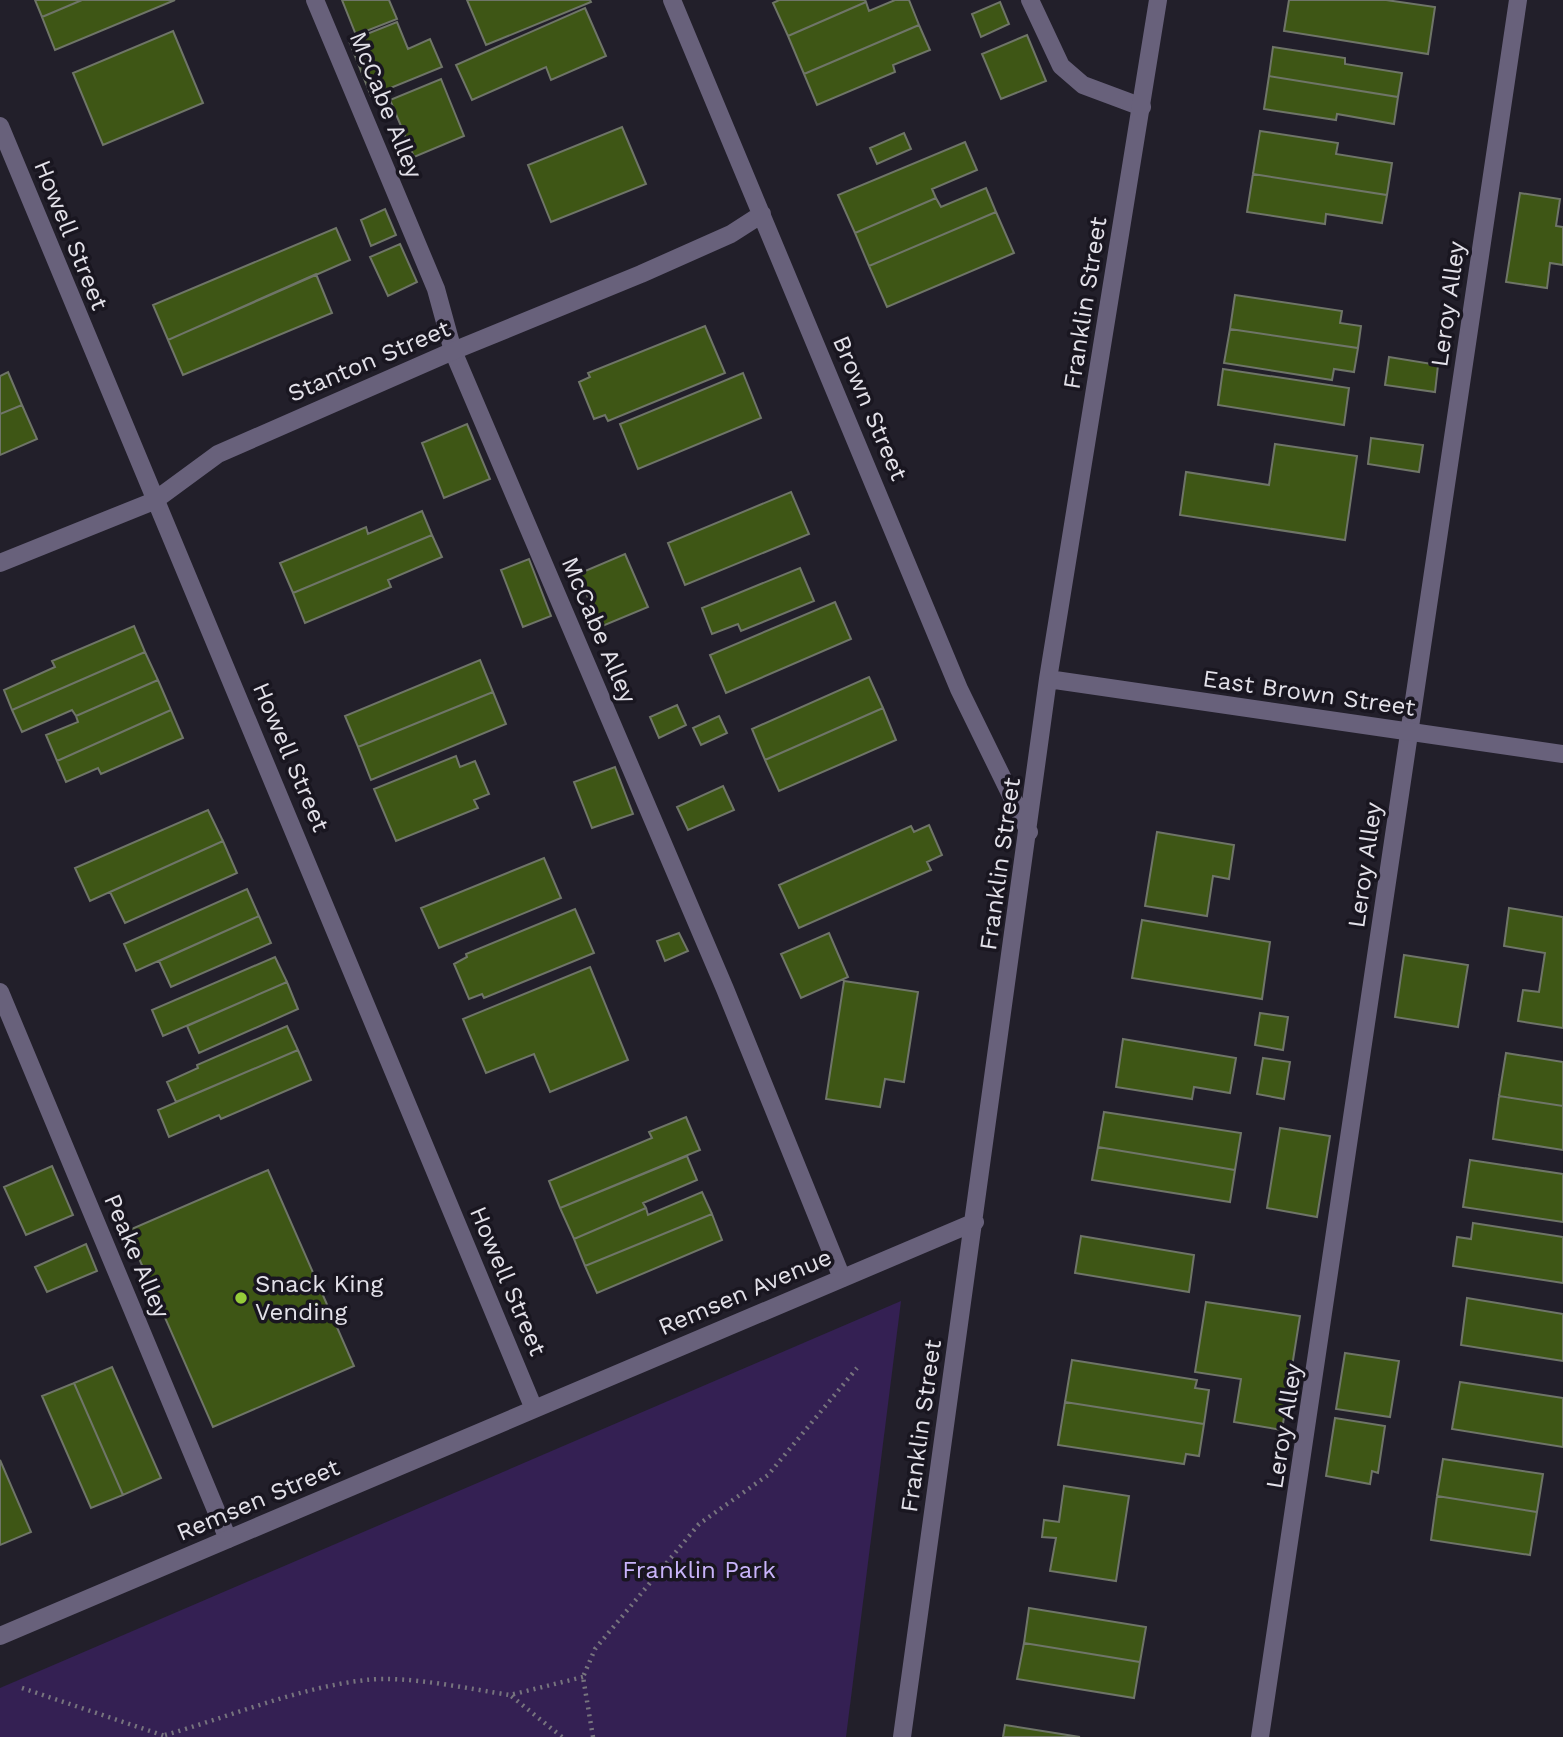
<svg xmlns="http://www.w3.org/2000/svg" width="1563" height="1737" font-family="'Work Sans',sans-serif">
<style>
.green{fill:#342053}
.building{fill:#3e5615;stroke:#6f7568;stroke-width:2}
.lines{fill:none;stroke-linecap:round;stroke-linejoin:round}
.path{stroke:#77747e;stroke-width:4.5;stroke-dasharray:2 5;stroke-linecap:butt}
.lane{stroke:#68617b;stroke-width:18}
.street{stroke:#68617b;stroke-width:18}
.poi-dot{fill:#96cc39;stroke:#191620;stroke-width:2.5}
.labels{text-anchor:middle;stroke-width:7;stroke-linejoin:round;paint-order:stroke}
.street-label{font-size:24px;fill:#e3e1e9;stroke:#191620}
.poi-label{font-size:24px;fill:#e3e1e9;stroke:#191620;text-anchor:start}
.park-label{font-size:24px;fill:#c9b4fa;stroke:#191620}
</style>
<rect width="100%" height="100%" fill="#221f2a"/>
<path class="green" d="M901 1301 846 1737H0V1688Z"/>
<path class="building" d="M35 0H82L42 17Z
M82 0H175L55 50 42 17Z
M342 0H389L397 19 356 35Z
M467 0H590L591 2 486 45Z
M779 0H865L866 2 788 36 773 3Z
M895 0H909L919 25 804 74 788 36 866 2 869 11Z
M1289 0H1386L1435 7 1428 54 1284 31Z
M1000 2 1009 24 981 37 972 14Z
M585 8 606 56 551 80 546 67 472 100 456 65Z
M397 22 408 49 430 39 442 67 371 96 349 41Z
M919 25 930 50 893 65 895 72 817 105 804 74Z
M173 31 203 103 103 145 73 73Z
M1027 35 1046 81 1001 99 982 54Z
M1273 47 1345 58V64L1402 73 1398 97 1269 76Z
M1269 76 1398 97 1394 124 1337 114 1336 120 1264 109Z
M441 79 464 136 414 157 390 100Z
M622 127 646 184 551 222 528 165Z
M1260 131 1338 143 1336 154 1392 163 1387 195 1253 174Z
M904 133 911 149 877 164 870 148Z
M965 142 977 170 932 189 936 198 855 233 838 195Z
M1253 174 1387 195 1382 223 1326 214 1325 224 1247 212Z
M986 188 996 212 869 266 855 233 936 198 941 207Z
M1520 193 1560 199 1556 226 1563 227V265L1550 263 1547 288 1506 282Z
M385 209 396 235 371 246 361 220Z
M996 212 1014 253 887 307 869 266Z
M336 228 350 260 168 340 153 305Z
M400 244 417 282 388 296 370 257Z
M316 274 332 313 183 375 168 340Z
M1235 295 1342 311 1340 323 1361 326 1358 348 1230 329Z
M705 326 725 373 608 421 605 415 594 419 579 382 590 377 588 373Z
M1230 329 1358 348 1354 372 1334 369 1332 380 1224 363Z
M1389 357 1438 365 1435 392 1385 385Z
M1223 369 1349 388 1344 425 1218 405Z
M8 372 22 405 0 414V376Z
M743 373 761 418 638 469 620 424Z
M22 405 37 439 0 455V414Z
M467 424 490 479 444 498 422 443Z
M1371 438 1423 445 1419 472 1368 464Z
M1275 444 1357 456 1345 540 1180 515 1186 472 1269 485Z
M791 492 809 534 685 585 668 543Z
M422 511 432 535 293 593 280 563 366 527 368 534Z
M432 535 442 557 388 580 391 587 305 623 293 593Z
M625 554 648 607 600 627 578 574Z
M529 559 551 616 523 627 501 570Z
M800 568 814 601 741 631 738 624 712 634 702 608Z
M835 602 851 639 726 693 710 655Z
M134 626 145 652 12 710 4 690 55 667 52 661Z
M145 652 158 680 76 716 72 710 22 732 12 710Z
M480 660 493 692 358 747 345 716Z
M869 677 883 708 765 760 752 729Z
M158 680 171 710 57 761 46 735 78 722 76 716Z
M493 692 506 724 371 780 358 747Z
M677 705 686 725 659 738 650 717Z
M883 708 896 740 779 791 765 760Z
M171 710 183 738 101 774 98 768 66 782 57 761Z
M719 716 727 733 701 745 693 728Z
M456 756 460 767 475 761 489 794 474 800 478 808 396 841 374 789Z
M615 767 633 814 592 828 574 782Z
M723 786 734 810 688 830 677 807Z
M208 810 223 841 90 901 75 868Z
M929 825 942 855 927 862 931 870 799 928 779 885 911 826 914 832Z
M1157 832 1234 845 1229 879 1213 876 1207 916 1145 906Z
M223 841 237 873 125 923 110 892Z
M544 858 561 898 439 948 421 908Z
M247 889 259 916 136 971 124 944Z
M1509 908 1563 917V1028L1518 1021 1523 990 1539 992 1545 953 1504 946Z
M575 909 594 953 484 998 482 994 469 999 454 964 467 957 466 954Z
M259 916 271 943 171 987 159 961Z
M1142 920 1270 942 1262 999 1132 978Z
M679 933 688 951 665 961 657 941Z
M829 933 848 977 801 998 781 954Z
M1404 955 1468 965 1458 1027 1395 1017Z
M275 957 287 982 163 1036 152 1010Z
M590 967 628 1060 550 1092 534 1054 486 1073 463 1019Z
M844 981 918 992 904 1082 885 1079 880 1107 826 1099Z
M287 982 298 1009 199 1053 187 1026Z
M1260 1013 1288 1017 1283 1050 1255 1045Z
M287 1026 298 1050 176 1102 167 1082 198 1068 197 1065Z
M1123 1039 1236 1058 1230 1093 1194 1087 1192 1099 1116 1087Z
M298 1050 311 1080 221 1119 219 1115 169 1137 158 1110Z
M1506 1053 1563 1062V1106L1499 1096Z
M1263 1058 1290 1062 1284 1099 1257 1094Z
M1499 1096 1563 1106V1150L1493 1139Z
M1104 1112 1241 1133 1235 1170 1098 1147Z
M686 1117 700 1150 560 1208 549 1181 652 1138 649 1132Z
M1280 1128 1330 1136 1317 1217 1267 1208Z
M1098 1147 1235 1170 1230 1202 1092 1180Z
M687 1156 697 1180 643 1203 646 1208 574 1239 560 1208Z
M1470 1160 1563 1174V1222L1463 1207Z
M52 1166 73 1215 26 1235 4 1187Z
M268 1170 354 1366 213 1427 127 1231Z
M702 1192 712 1214 585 1266 574 1239 646 1208 648 1215Z
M712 1214 722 1240 597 1293 585 1266Z
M1473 1223 1563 1237V1283L1453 1266 1457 1237 1471 1239Z
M1081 1236 1194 1255 1189 1292 1075 1273Z
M86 1244 97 1271 47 1292 35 1267Z
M1467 1298 1563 1314V1361L1461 1345Z
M1206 1302 1300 1316 1282 1430 1234 1422 1241 1379 1195 1372Z
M1345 1353 1399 1361 1390 1417 1336 1409Z
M1072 1360 1197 1380 1195 1388 1209 1390 1204 1424 1065 1402Z
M112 1367 161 1478 123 1495 74 1383Z
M1460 1382 1563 1398V1447L1452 1429Z
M74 1383 123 1495 91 1508 42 1396Z
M1065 1402 1204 1424 1199 1456 1186 1454 1184 1464 1058 1445Z
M1335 1418 1385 1426 1378 1473 1372 1471 1370 1484 1326 1476Z
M1443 1459 1543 1474 1537 1512 1437 1496Z
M0 1460 31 1532 0 1545Z
M1064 1486 1129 1496 1116 1581 1050 1571 1056 1538 1042 1537 1044 1520 1059 1522Z
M1437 1496 1537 1512 1530 1555 1431 1540Z
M1029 1608 1146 1627 1140 1662 1024 1643Z
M1024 1643 1140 1662 1134 1698 1017 1679Z
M1005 1725 1080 1737H1003Z"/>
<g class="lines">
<path class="path" d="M22 1688 165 1736
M165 1735C229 1717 300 1687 366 1680 405 1675 470 1689 510 1695
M562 1737 510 1695 583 1677
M593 1737 583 1677 595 1649 699 1524 768 1475 857 1368"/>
<path class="lane" d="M315 0 436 289 453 351 725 989 842 1278
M1030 0 1061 66 1083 85 1142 107
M0 992 228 1539
M1260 1737 1518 0"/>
<path class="street" d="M672 0 959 689 1029 832
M0 126 534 1409
M0 563 154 501 218 454 453 351 641 274 731 234 762 214
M1048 679 1563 754
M0 1636 975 1222
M902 1737 1048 679 1158 0"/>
</g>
<circle class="poi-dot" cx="241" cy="1298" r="7"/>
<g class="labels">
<g class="street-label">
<text transform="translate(386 105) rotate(68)" y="8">McCabe Alley</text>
<text transform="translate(71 235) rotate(68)" y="8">Howell Street</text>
<text transform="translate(1085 303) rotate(-81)" y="8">Franklin Street</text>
<text transform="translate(1448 304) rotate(-82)" y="8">Leroy Alley</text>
<text transform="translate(369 361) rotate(-23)" y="8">Stanton Street</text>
<text transform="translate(870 408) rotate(67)" y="8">Brown Street</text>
<text transform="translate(599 630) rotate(67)" y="8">McCabe Alley</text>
<text transform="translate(1309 693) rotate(8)" y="8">East Brown Street</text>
<text transform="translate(291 757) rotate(67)" y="8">Howell Street</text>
<text transform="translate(1000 864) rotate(-82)" y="8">Franklin Street</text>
<text transform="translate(1365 865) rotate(-82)" y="8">Leroy Alley</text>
<text transform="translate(137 1256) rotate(67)" y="8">Peake Alley</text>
<text transform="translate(508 1281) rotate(67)" y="8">Howell Street</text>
<text transform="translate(745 1292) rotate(-23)" y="8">Remsen Avenue</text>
<text transform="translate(921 1426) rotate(-82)" y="8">Franklin Street</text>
<text transform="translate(1284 1426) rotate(-81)" y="8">Leroy Alley</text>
<text transform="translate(258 1500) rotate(-23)" y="8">Remsen Street</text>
</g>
<g class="poi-label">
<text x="255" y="1292">Snack King<tspan x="255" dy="28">Vending</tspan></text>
</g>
<g class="park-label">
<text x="699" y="1578">Franklin Park</text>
</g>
</g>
</svg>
